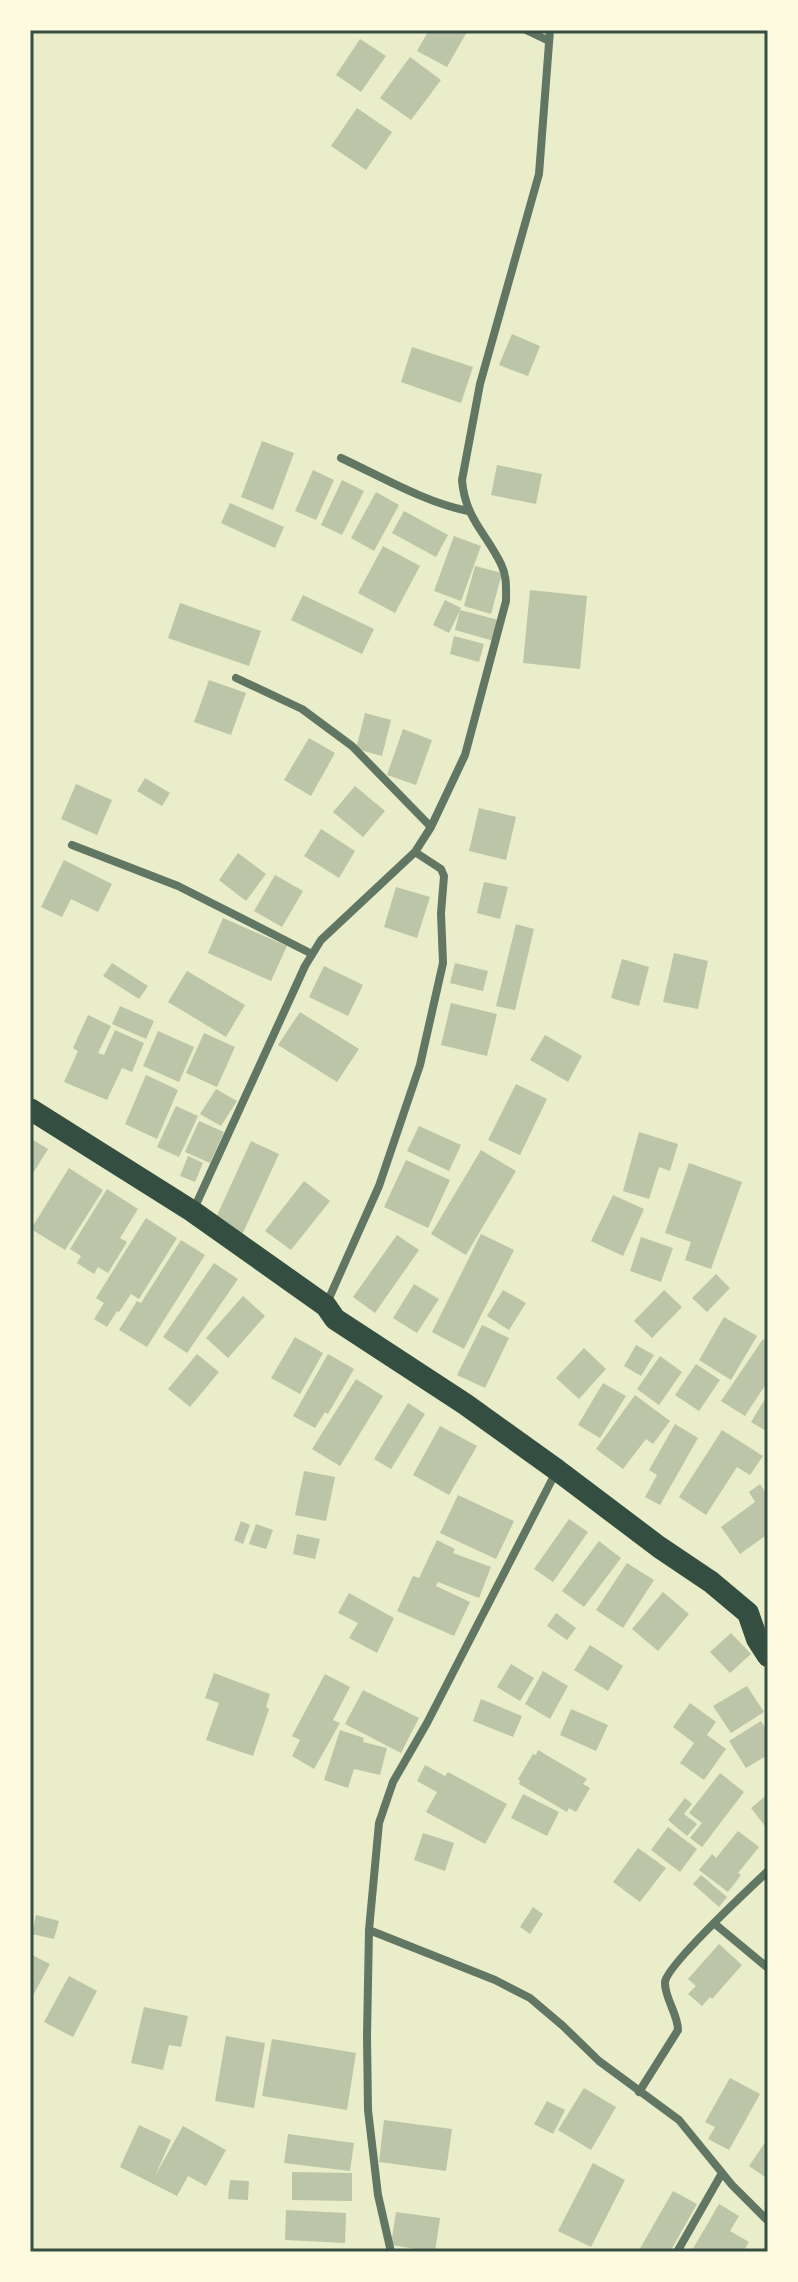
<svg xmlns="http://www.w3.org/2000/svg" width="798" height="2282" font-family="'Golos Text',sans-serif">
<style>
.building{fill:#bcc5a7}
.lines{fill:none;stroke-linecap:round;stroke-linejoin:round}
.minor{stroke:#617663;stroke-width:8}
.trunk{stroke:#344e41;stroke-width:22}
.neatline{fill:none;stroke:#344e41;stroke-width:3}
</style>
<rect width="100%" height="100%" fill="#e9edc9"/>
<path class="building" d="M429 30H468L447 67 417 51Z
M360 39 386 56 361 92 336 75Z
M410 57 441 80 411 120 380 98Z
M357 108 392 132 366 170 331 146Z
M512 334 540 346 528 376 499 365Z
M412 347 473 367 461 403 401 382Z
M262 441 294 453 273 510 241 497Z
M497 465 542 474 536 504 491 495Z
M313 470 334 480 316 520 295 511Z
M342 480 364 491 342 535 321 525Z
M376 492 399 505 374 551 351 538Z
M230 503 284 527 275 548 221 523Z
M404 511 448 535 436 557 392 533Z
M454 536 481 546 461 601 434 591Z
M383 546 420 566 395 613 358 593Z
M475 566 502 573 491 614 464 606Z
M530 590 587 596 580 669 523 663Z
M303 595 374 629 362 654 291 620Z
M445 600 461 608 460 610 499 620 494 641 455 630 460 610 449 633 433 625Z
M180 603 261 631 249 666 168 638Z
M454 636 484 644 479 662 450 654Z
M209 680 246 693 231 735 194 722Z
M365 713 391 720 382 756 356 749Z
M403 729 432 740 416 785 387 775Z
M309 738 335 753 311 796 284 780Z
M145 778 170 793 162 806 137 791Z
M76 784 112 800 97 835 61 819Z
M355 786 385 811 363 837 333 812Z
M479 808 516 817 506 860 469 851Z
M321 829 355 851 339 878 304 856Z
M238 853 266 874 246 901 219 880Z
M64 860 112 884 98 912 71 899 62 917 41 907Z
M275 875 303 891 282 927 254 911Z
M484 882 508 887 500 919 477 913Z
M396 887 430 897 417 938 384 927Z
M223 918 287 946 271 981 208 953Z
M516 924 534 929 515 1010 496 1006Z
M674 953 708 961 698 1009 663 1002Z
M622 959 649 967 639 1006 611 998Z
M112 963 148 986 139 999 103 976Z
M455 963 488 971 483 991 450 983Z
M324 966 363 985 348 1016 309 997Z
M187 971 245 1005 226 1037 168 1002Z
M451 1003 497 1014 487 1056 441 1045Z
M120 1006 154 1021 146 1039 112 1024Z
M300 1012 359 1049 337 1082 278 1045Z
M88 1015 111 1026 98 1053 104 1055 115 1030 144 1043 132 1072 122 1068 107 1100 64 1082 78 1051 73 1048Z
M158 1031 194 1047 179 1082 143 1066Z
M204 1033 235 1047 217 1087 186 1073Z
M545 1035 582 1056 568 1082 530 1060Z
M146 1075 178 1090 157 1139 125 1124Z
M516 1084 547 1099 520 1155 488 1140Z
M216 1089 237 1101 221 1126 200 1114Z
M176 1106 198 1116 179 1157 157 1147Z
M199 1121 224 1132 210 1163 185 1152Z
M419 1126 461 1145 449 1171 407 1151Z
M639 1132 678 1144 670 1171 659 1167 649 1199 623 1191Z
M30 1138 48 1149 30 1178Z
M251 1141 279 1154 242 1235 214 1222Z
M481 1150 516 1171 466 1255 431 1234Z
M188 1156 203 1163 195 1182 180 1176Z
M406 1160 450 1180 428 1228 384 1207Z
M689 1163 742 1182 711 1269 685 1260 691 1242 665 1233Z
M69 1168 103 1190 65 1250 31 1229Z
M304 1181 330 1201 291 1250 265 1231Z
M107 1189 138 1209 120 1238 127 1242 108 1273 98 1267 94 1274 77 1263 81 1256 70 1249Z
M613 1195 644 1209 623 1256 591 1241Z
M146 1218 177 1238 139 1299 131 1294 119 1312 117 1311 107 1327 94 1319 104 1303 96 1298Z
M481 1234 514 1250 464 1349 432 1332Z
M397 1235 419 1250 375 1313 353 1297Z
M641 1237 673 1248 661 1282 630 1271Z
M181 1240 205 1255 147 1347 119 1330 137 1301 141 1303Z
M214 1263 238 1279 187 1353 163 1337Z
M716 1274 730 1288 707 1312 692 1298Z
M414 1284 439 1299 417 1333 393 1318Z
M503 1290 526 1303 509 1330 487 1316Z
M664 1290 682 1307 652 1338 634 1321Z
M243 1296 265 1316 228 1358 206 1338Z
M724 1317 757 1336 731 1380 699 1360Z
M482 1325 509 1338 485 1388 457 1375Z
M295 1337 323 1353 300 1394 271 1378Z
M763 1339 768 1342V1381L745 1416 721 1401Z
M636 1345 654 1355 641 1376 624 1366Z
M584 1348 606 1369 579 1399 556 1378Z
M197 1354 219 1372 190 1407 168 1389Z
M328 1354 354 1369 328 1414 325 1412 315 1428 293 1416Z
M660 1356 682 1372 659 1405 637 1389Z
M696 1364 720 1380 699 1411 675 1395Z
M356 1379 383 1396 340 1466 312 1449Z
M603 1383 626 1396 600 1438 578 1425Z
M768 1394V1432L751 1422Z
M635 1395 670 1421 653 1444 646 1439 623 1469 596 1449Z
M408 1403 425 1414 391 1469 374 1459Z
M675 1424 698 1438 660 1505 645 1497 657 1475 649 1470Z
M440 1426 477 1446 449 1495 413 1475Z
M722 1430 763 1456 750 1475 737 1467 706 1515 679 1497Z
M304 1471 335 1477 326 1521 295 1515Z
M760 1484 765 1492 768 1490V1534L740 1554 721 1527 755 1502 749 1492Z
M458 1495 514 1521 496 1559 440 1533Z
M569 1519 588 1532 553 1582 534 1569Z
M241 1521 250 1525 243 1544 234 1540Z
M256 1524 273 1530 266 1549 249 1544Z
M297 1534 320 1539 315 1559 293 1554Z
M437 1540 455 1549 453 1553 491 1567 479 1598 438 1582 436 1586 470 1602 454 1636 397 1611 413 1576 419 1578Z
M599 1541 621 1558 584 1607 562 1591Z
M627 1563 654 1580 623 1628 596 1610Z
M663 1592 689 1614 658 1651 632 1629Z
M349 1593 394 1618 377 1653 349 1638 358 1623 338 1613Z
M556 1613 576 1628 567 1640 547 1626Z
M731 1633 751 1654 730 1673 710 1652Z
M590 1645 623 1666 608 1691 574 1670Z
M511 1664 534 1678 520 1701 497 1687Z
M543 1671 568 1686 550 1719 525 1704Z
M214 1673 270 1694 266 1707 269 1709 253 1756 206 1740 219 1703 205 1698Z
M325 1674 350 1687 333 1720 340 1723 314 1769 292 1756 300 1740 292 1736Z
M747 1686 764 1712 731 1733 713 1706Z
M363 1690 419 1718 401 1753 345 1724Z
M481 1699 522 1716 513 1737 473 1721Z
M690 1703 716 1722 707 1735 726 1749 704 1780 680 1763 694 1743 673 1727Z
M571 1709 608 1725 596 1751 560 1735Z
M761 1721 768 1732V1755L746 1768 729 1741Z
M340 1730 364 1738 363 1742 387 1748 380 1775 354 1769 348 1788 324 1780Z
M538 1750 587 1779 583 1784 590 1788 576 1812 569 1808 567 1812 519 1784 520 1781 518 1779 533 1754 536 1755Z
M425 1765 445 1776 448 1772 507 1804 485 1844 426 1812 437 1792 417 1781Z
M720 1773 744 1792 702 1847 690 1838 702 1823 689 1813Z
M523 1794 559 1812 547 1836 511 1818Z
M768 1794V1830L751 1808Z
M685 1798 692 1804 684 1814 697 1824 687 1836 668 1820Z
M668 1827 697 1849 680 1872 651 1850Z
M738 1831 759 1847 738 1873 741 1875 728 1892 699 1870 712 1854 716 1858Z
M423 1833 454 1843 445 1871 414 1860Z
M638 1848 666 1868 640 1902 613 1882Z
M701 1875 727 1897 719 1907 693 1884Z
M533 1907 543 1914 530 1934 520 1927Z
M36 1915 59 1921 54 1939 32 1934Z
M719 1944 742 1965 712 1999 710 1997 702 2006 688 1994 696 1986 688 1979Z
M30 1954 50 1964 30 2001Z
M69 1976 97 1991 73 2037 44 2022Z
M144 2007 188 2016 181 2047 169 2045 163 2070 131 2063Z
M226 2036 265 2043 254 2108 215 2101Z
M272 2039 356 2053 347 2110 262 2096Z
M730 2078 760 2094 729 2150 708 2139 715 2127 705 2122Z
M584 2088 616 2107 591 2150 558 2130Z
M547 2101 565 2110 553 2134 534 2124Z
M384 2120 452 2129 446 2171 379 2162Z
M139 2125 171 2140 155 2176 183 2126 226 2150 206 2186 188 2176 177 2196 120 2167Z
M288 2134 354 2143 350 2171 284 2163Z
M768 2138V2179L749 2166Z
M593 2163 625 2180 591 2247 558 2231Z
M292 2172 352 2173V2201L292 2200Z
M230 2180 249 2181 248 2200 228 2199Z
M673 2191 697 2204 670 2252H638Z
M719 2204 739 2216 730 2231 749 2242 743 2252H691Z
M286 2210 346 2213 345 2243 285 2240Z
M396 2212 440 2218 435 2252 391 2245Z"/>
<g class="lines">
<path class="minor" d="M526 30 549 41
M341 458C382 477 424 502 468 511
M236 678 302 709 352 746 431 827
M72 845 178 886 312 954
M193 1211 305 966 321 940 415 852 431 827 465 755 506 601C506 588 507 576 501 564 486 533 465 518 462 480L480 384 539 174 550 30
M326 1305 379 1186 420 1065 443 963 441 913 444 876 441 869 415 852
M715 1924 768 1968
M369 1930 495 1980 530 1998 563 2026 599 2061 679 2120 732 2185 768 2221
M639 2092 678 2030C678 2014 664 1997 665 1982 667 1965 751 1887 768 1871
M391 2252 378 2195 368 2110 367 2036 369 1930 379 1823 393 1782 427 1723 557 1470
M677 2252 722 2173"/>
<path class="trunk" d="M30 1109 192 1211 326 1306 335 1319 465 1404 557 1470 659 1547 711 1582 748 1613 757 1639 768 1656"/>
</g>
<rect width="798" height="2282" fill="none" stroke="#fefae0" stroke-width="64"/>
<rect x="32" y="32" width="734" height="2218" class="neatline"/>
</svg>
